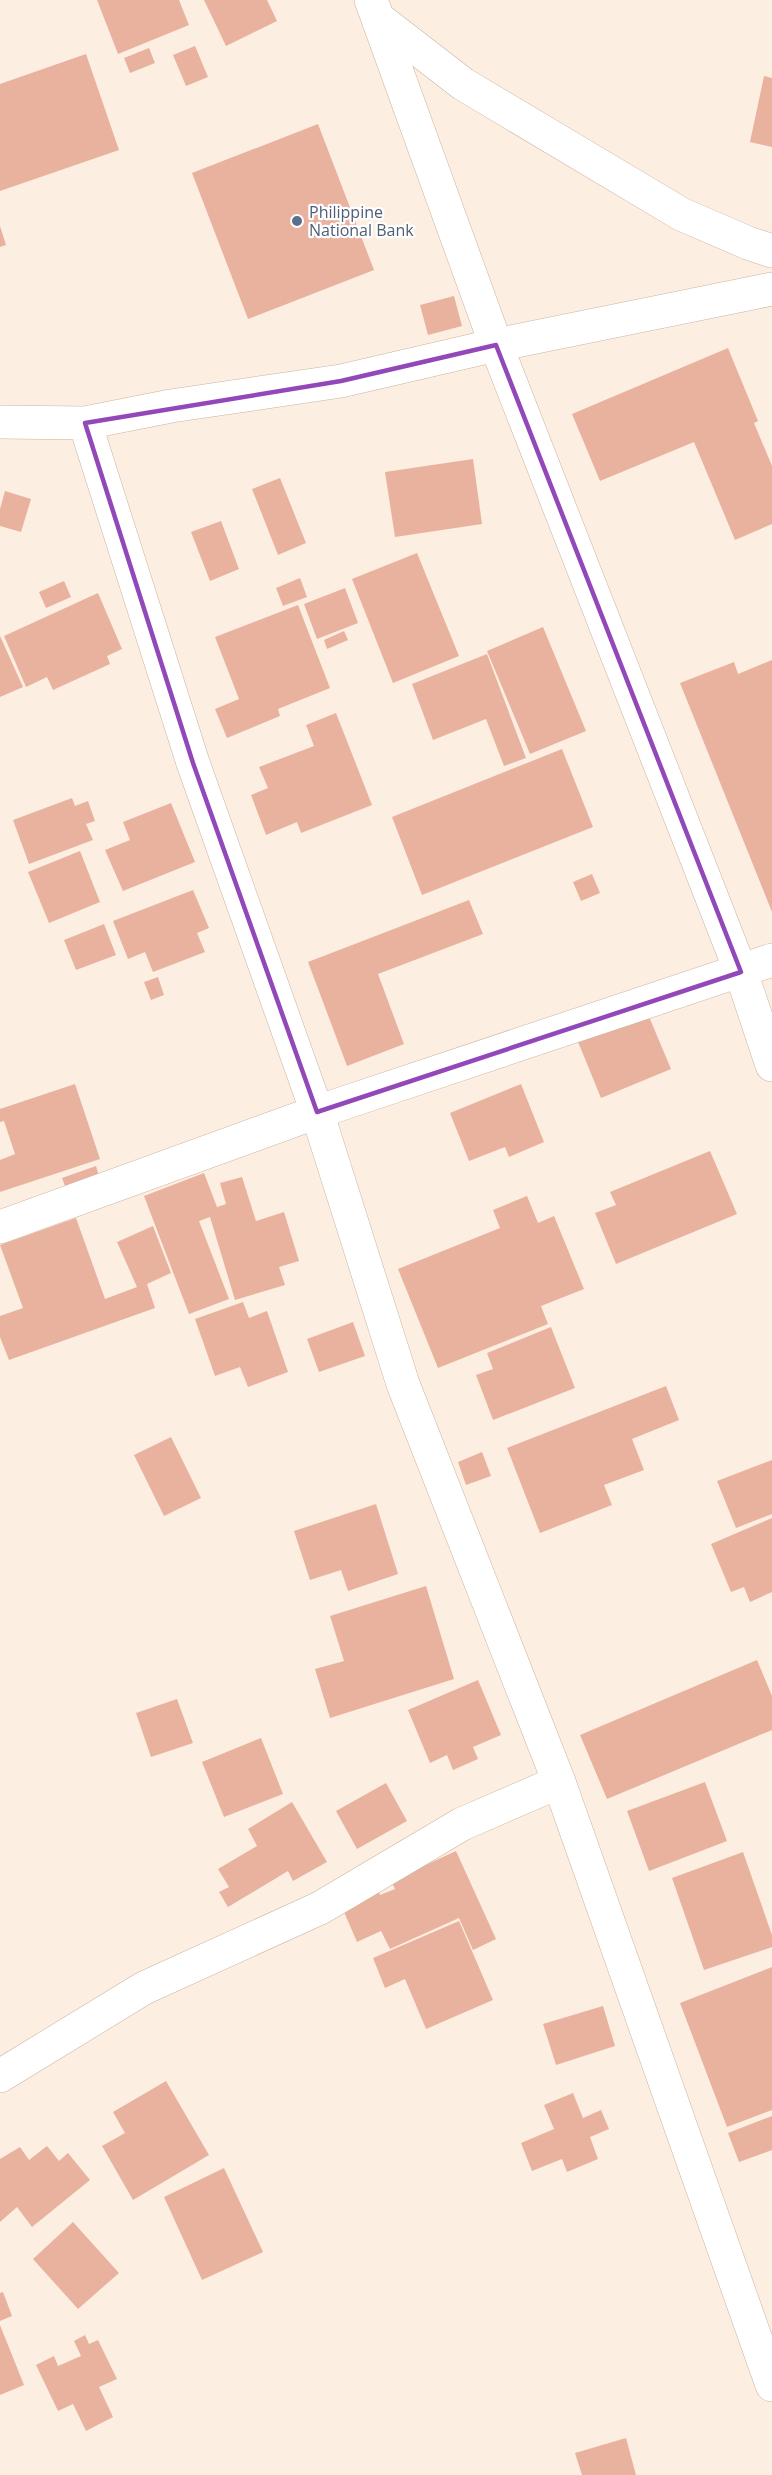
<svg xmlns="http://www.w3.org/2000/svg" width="772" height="2475" font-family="'Open Sans',sans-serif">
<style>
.building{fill:#e9b29e}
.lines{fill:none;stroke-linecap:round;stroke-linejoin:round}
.minor-casing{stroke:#cab4a0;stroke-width:34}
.minor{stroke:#fff;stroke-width:33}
.marked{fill:none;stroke:#9348b9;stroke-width:4.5;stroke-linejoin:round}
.service-dot{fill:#5c6f8a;stroke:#fff;stroke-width:2}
.labels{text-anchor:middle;stroke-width:4.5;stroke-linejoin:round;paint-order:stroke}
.service-label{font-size:16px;fill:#4e5e75;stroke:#fff;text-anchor:start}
</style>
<rect width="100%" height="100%" fill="#fceee1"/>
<path class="building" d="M97 0H179L189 25 118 54Z
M204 0H267L277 21 226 46Z
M195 46 208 77 186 86 173 55Z
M149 48 155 63 130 73 124 58Z
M86 54 119 150 0 191V84Z
M764 76 772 78V147L750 142Z
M318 124 374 270 248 319 192 173Z
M0 226 6 245 0 247Z
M454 296 462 326 428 335 420 305Z
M728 348 758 421 754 423 772 466V524L735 540 694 442 600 481 572 414Z
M473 459 482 524 395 537 385 472Z
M280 478 306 543 278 555 252 489Z
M5 491 31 499 21 532 0 526V509Z
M221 521 239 569 210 581 191 532Z
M417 553 459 656 393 683 352 579Z
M300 578 307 597 283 606 276 588Z
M64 581 71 597 46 608 39 592Z
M345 588 358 623 317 639 304 604Z
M98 593 122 649 107 656 110 664 53 690 47 677 26 687 4 636Z
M298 605 330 688 278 709 280 716 227 738 215 709 239 699 215 637Z
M543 627 586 731 530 754 487 651Z
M344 631 348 640 327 649 324 640Z
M0 636 23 687 0 697Z
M487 654 526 758 504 766 486 719 433 740 412 684Z
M772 660V912L680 683 734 662 738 674Z
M336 713 372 805 301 833 297 822 266 835 251 795 268 788 259 767 314 746 306 725Z
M562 749 593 827 422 895 392 817Z
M72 798 75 806 88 801 95 821 86 824 93 840 29 864 13 820Z
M171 803 195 862 123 891 105 850 130 840 123 822Z
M80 851 100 902 49 923 28 872Z
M592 874 600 893 581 901 573 882Z
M193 890 209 928 197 933 205 952 153 972 145 952 128 959 113 921Z
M469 900 483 934 378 974 404 1044 347 1066 308 962Z
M104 924 116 955 76 970 64 940Z
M158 977 164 995 151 1000 144 982Z
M645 1007 671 1069 601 1098 576 1037Z
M75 1084 100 1159 0 1192V1160L15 1154 4 1121 0 1122V1109Z
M521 1084 544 1142 509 1157 505 1147 469 1161 450 1113Z
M710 1151 737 1214 616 1264 595 1213 616 1205 610 1192Z
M96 1166 101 1183 68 1194 62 1178Z
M204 1173 217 1207 226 1204 220 1183 242 1177 256 1221 284 1212 299 1261 279 1267 285 1285 235 1300 210 1217 199 1221 229 1299 189 1314 144 1196Z
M527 1196 538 1223 554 1216 584 1289 541 1306 548 1324 438 1368 398 1269 500 1228 493 1210Z
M76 1218 105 1299 137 1287 117 1242 153 1226 171 1273 147 1284 155 1308 9 1360 0 1337V1316L23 1308 0 1245Z
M243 1302 249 1318 267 1311 288 1372 248 1387 240 1367 215 1376 195 1319Z
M353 1322 365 1356 319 1372 307 1339Z
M551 1327 575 1388 493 1420 476 1375 493 1369 487 1353Z
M666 1386 679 1420 632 1439 644 1470 604 1485 612 1505 540 1533 507 1448Z
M171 1437 201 1498 164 1516 134 1455Z
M482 1452 491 1476 466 1485 458 1462Z
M772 1460V1514L736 1528 717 1481Z
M376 1504 398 1574 348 1591 341 1570 310 1580 294 1531Z
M772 1518V1592L750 1602 744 1587 731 1592 711 1544Z
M426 1586 454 1679 330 1718 315 1669 344 1661 330 1616Z
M757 1660 772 1696V1730L607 1799 580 1735Z
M478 1680 501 1735 473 1747 478 1759 453 1770 447 1755 430 1763 408 1710Z
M177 1699 193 1743 151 1757 136 1713Z
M261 1738 283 1794 224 1817 202 1762Z
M705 1782 727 1841 649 1871 627 1811Z
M386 1783 407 1821 357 1849 336 1811Z
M292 1802 327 1862 293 1881 288 1871 228 1907 219 1892 229 1887 218 1869 257 1846 248 1829Z
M456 1851 496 1939 473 1950 459 1918 390 1949 381 1931 357 1942 341 1905 378 1889 380 1895 395 1889 391 1881Z
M743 1852 772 1935V1947L704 1970 672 1878Z
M459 1921 493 2000 426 2029 405 1979 385 1988 373 1958Z
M772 1967V2110L727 2127 680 2003Z
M603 2006 615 2046 556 2065 543 2024Z
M166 2081 209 2155 133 2200 102 2146 125 2133 113 2112Z
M573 2093 583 2118 601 2110 609 2129 590 2137 598 2159 567 2172 562 2159 532 2171 521 2143 554 2129 544 2105Z
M772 2116V2150L739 2162 728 2133Z
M47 2146 59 2161 68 2153 90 2180 32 2227 17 2207 0 2222V2159L20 2147 29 2160Z
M224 2168 263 2252 202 2280 164 2197Z
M73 2222 119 2273 78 2309 33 2259Z
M3 2292 12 2316 0 2321V2293Z
M0 2325 24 2385 0 2395Z
M85 2335 89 2344 98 2340 117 2379 99 2387 113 2417 86 2431 73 2404 58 2411 36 2365 54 2356 58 2366 81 2356 74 2341Z
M626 2438 636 2475H582L575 2453Z"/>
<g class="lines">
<defs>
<path id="minor" d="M371 0 496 345 741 972 772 1065
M379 19 463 84 681 214 748 243 772 251
M0 422 85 423 171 406 341 381 496 345 772 289
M85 423 193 763 317 1112 403 1384 559 1782 772 2385
M0 1227 317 1112 772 960
M0 2076 144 1988 320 1908 462 1824 559 1782"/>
</defs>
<use href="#minor" class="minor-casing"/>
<use href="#minor" class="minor"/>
</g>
<path class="marked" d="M496 345 741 972 317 1112 193 763 85 423 341 381Z"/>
<circle class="service-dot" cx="297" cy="221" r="6"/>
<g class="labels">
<g class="service-label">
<text x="309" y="218">Philippine<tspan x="309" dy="18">National Bank</tspan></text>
</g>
</g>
</svg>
